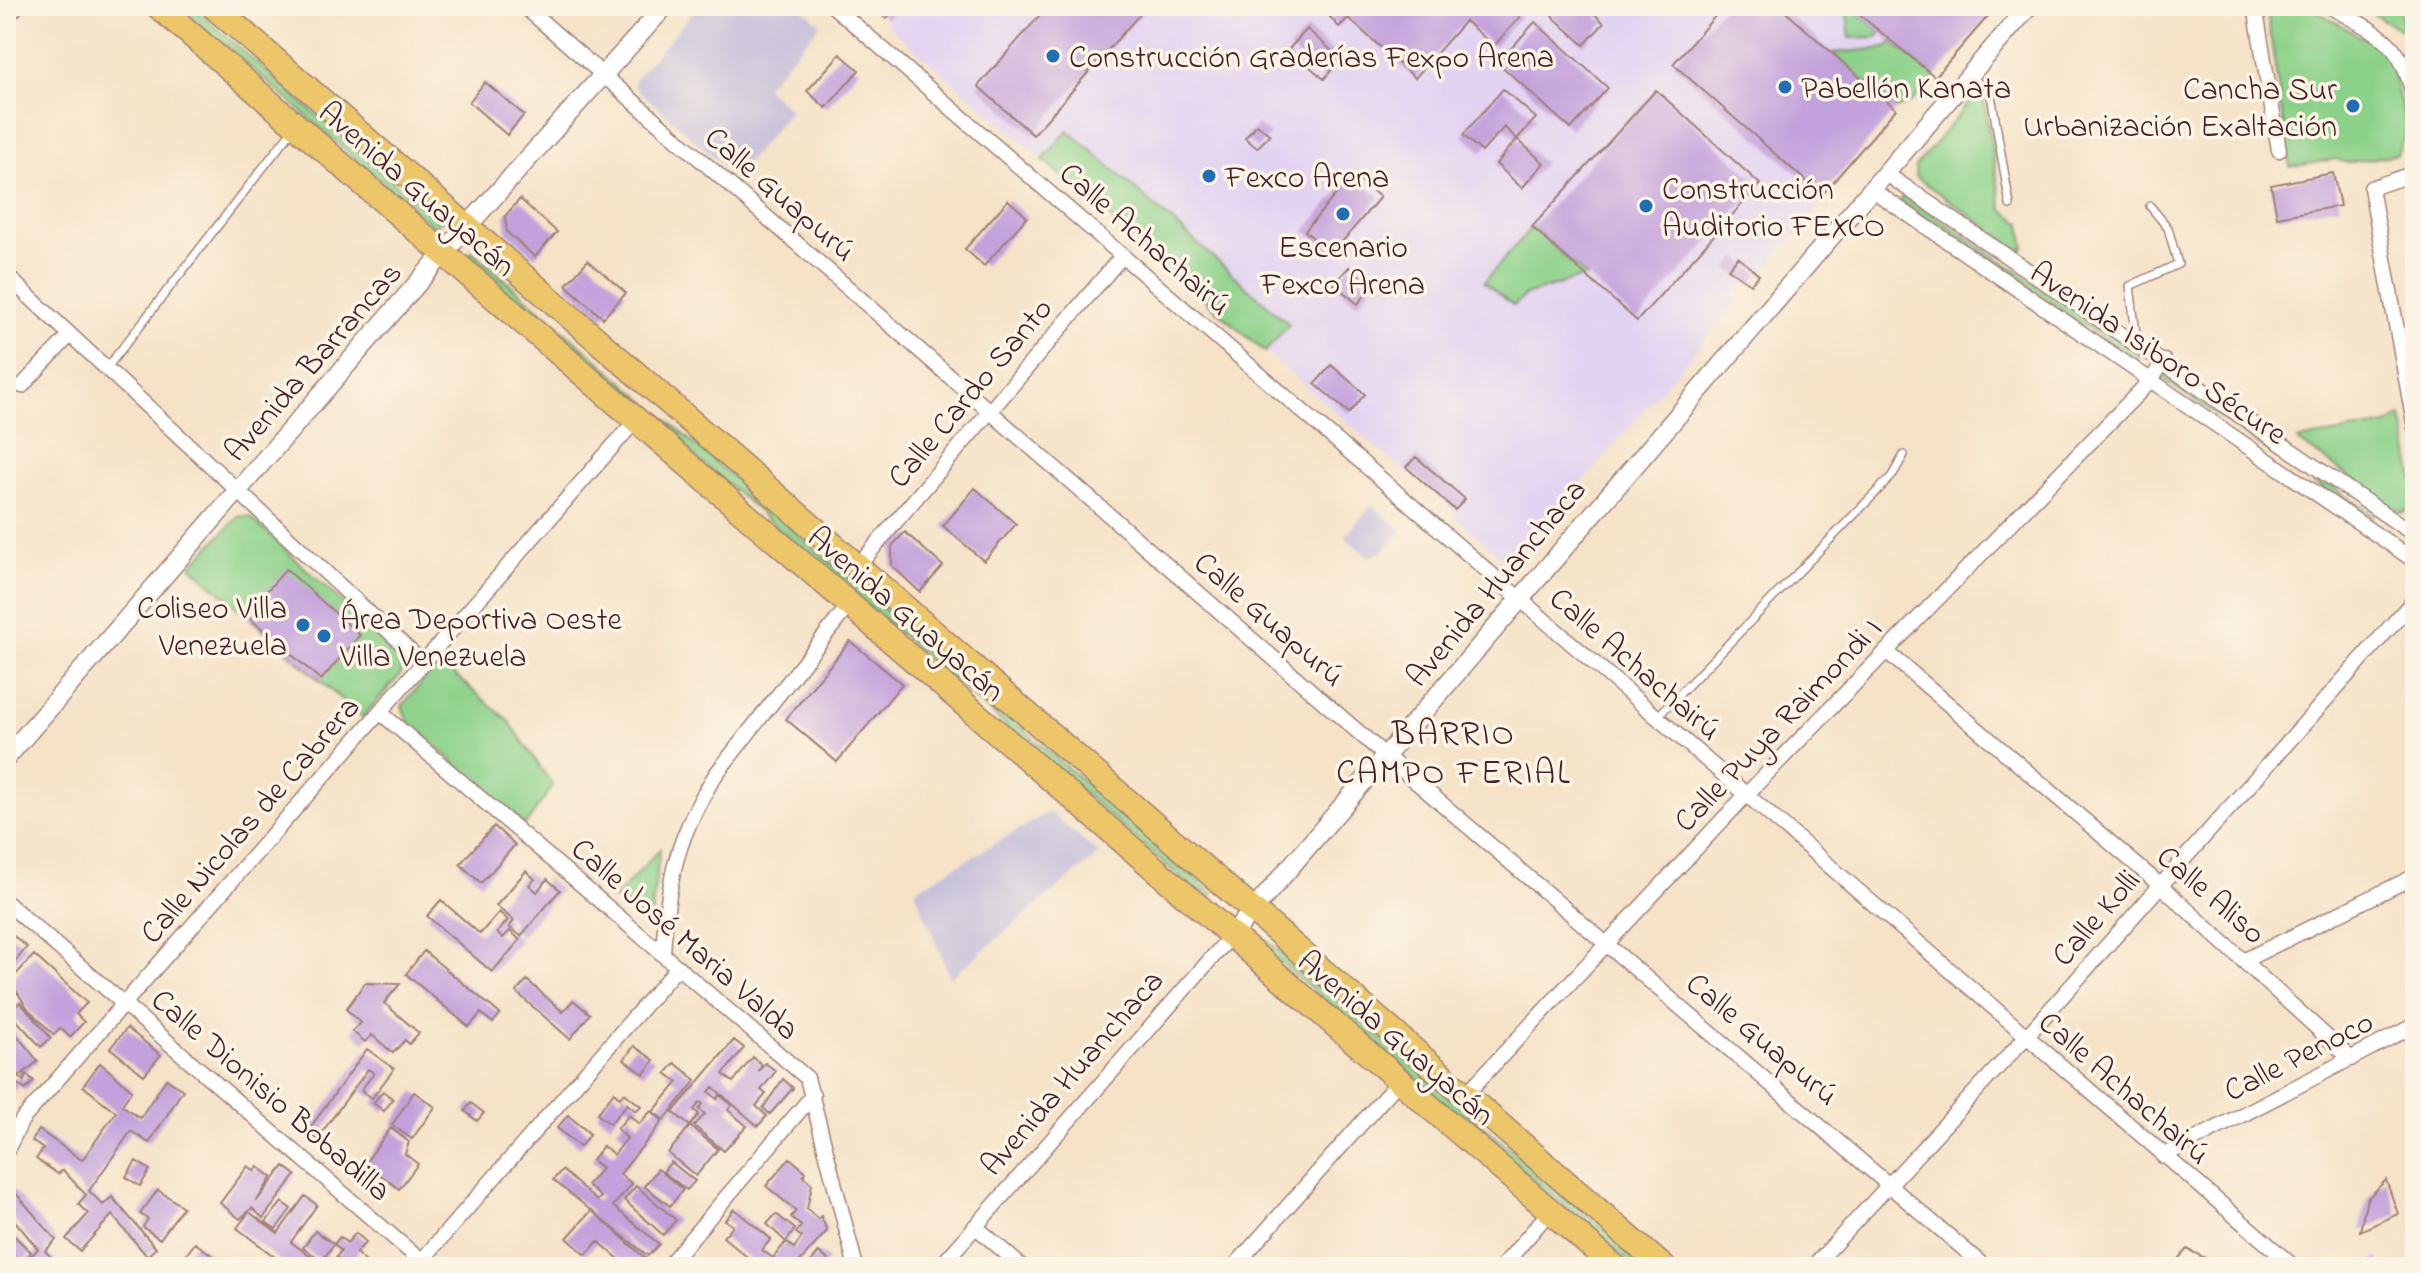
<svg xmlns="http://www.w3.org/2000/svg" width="2421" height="1273" font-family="'Indie Flower',sans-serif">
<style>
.built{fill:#e3d3f2}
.industrial{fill:#c6c0da}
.green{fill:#8cd18a;stroke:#6b785a;stroke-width:2}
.building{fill:#c3a1dc}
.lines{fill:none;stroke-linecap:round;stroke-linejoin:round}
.service-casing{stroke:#a08079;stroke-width:10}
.minor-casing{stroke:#a08079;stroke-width:17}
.tertiary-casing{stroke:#a08079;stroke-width:21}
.primary-casing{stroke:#a08079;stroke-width:27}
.service{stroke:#fff;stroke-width:7}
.minor{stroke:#fff;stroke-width:14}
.tertiary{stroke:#fff;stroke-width:18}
.primary{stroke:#ecc669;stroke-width:24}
.poi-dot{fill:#1f6fb2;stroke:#fcf5e5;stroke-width:3}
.labels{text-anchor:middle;stroke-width:7;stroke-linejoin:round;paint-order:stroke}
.poi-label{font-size:32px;fill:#4a1f2b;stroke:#fcf5e5;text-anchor:start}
.street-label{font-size:32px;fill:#4a1f2b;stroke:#fcf5e5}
.neighbourhood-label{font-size:34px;letter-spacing:2px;fill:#4a1f2b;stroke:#fcf5e5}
</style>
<rect width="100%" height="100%" fill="#fcf5e5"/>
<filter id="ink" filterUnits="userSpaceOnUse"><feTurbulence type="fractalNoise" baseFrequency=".0125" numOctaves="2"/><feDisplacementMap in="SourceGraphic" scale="16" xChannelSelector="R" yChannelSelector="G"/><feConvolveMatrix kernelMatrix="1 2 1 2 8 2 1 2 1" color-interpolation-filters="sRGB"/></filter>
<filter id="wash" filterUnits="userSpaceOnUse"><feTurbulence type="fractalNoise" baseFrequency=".006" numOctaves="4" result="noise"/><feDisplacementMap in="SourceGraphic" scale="32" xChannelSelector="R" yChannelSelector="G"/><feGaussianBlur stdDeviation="1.8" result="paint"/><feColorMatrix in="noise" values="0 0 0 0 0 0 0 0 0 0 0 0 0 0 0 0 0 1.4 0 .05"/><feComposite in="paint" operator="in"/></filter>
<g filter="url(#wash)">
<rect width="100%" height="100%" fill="#f5e2c7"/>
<path class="built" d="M883 6H1997L1911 103 1896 110 1822 195 1818 209 1751 284 1743 283 1733 294 1738 300 1519 557 1510 559 1501 557 1453 515 1459 505 1419 470 1414 475 1407 474 886 24Z"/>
<path class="industrial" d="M699 6H799L821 24 765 87 791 110 735 176 635 87 634 80Z
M1372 505 1402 530 1383 552 1368 557 1345 537Z
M1049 812 1099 854 950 978 915 890Z"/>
<path class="green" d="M180 6H191L440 222 435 228Z
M1799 6H1849L1881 32 1877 37 1850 38 1847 12 1808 15Z
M2266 6H2308L2382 49 2391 65 2407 129 2397 154 2347 163 2336 159 2290 167Z
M2359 6H2400L2403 31Z
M1892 42 1935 77 1911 103 1896 109 1832 53 1886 48Z
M1979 91 1984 99 2002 209 2021 223 2025 247 2020 251 1916 177 1915 167Z
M1068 130 1289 324 1265 352 1043 160Z
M1904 195 2141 355 2136 361 1900 201Z
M1532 227 1586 276 1525 295 1514 306 1484 282Z
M472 251 1213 894 1208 901 466 258Z
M2167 373 2374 515 2370 521 2163 379Z
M2402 416 2415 487V507L2401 513 2297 440 2387 425Z
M239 516 250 517 401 657V674L362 718 191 566Z
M439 662 509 721 553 786 525 825 408 722 402 706Z
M660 849 651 915 645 923 614 899Z
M1262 936 1648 1267H1636L1257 942Z"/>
<g id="blocks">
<path class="building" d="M872 6H893L896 8 886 19Z
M1048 6H1147L1033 135 978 86Z
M1320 6H1508L1520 17 1494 46 1465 21 1415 78 1348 18 1339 27Z
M1561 6H1586L1604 23 1584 45 1552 16Z
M1724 6H1779L1896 109 1822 195 1673 64Z
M1849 6H1978L1989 15 1935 77Z
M1535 22 1608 88 1571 129 1498 63Z
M1307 29 1341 59 1324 79 1289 49Z
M840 54 859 70 826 108 807 91Z
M485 82 524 115 507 135 469 102Z
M1503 89 1536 118 1517 139 1504 127 1482 152 1463 135Z
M1656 90 1760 184 1637 321 1532 227Z
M1257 124 1270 135 1257 148 1245 138Z
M1517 139 1544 163 1522 188 1496 164Z
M2333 173 2340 206 2277 217 2271 185Z
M1353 174 1380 197 1332 254 1305 231Z
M520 199 557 232 535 257 507 232 505 216Z
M1008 200 1027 217 984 266 965 249Z
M1738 257 1759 275 1751 284 1728 269Z
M588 260 626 293 603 318 566 285Z
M1349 267 1372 286 1358 304 1334 284Z
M1331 365 1365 394 1349 413 1315 384Z
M1416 457 1465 499 1455 510 1406 467Z
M975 488 1016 524 984 561 943 526Z
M905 532 943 566 920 592 892 566V546Z
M286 569 360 635 321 680 246 615Z
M850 641 902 684 837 762 786 719Z
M494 826 515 845 481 883 460 864Z
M526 871 535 879 529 885 537 892 547 879 560 890 521 936 509 927 514 921 496 906Z
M441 900 480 934 499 912 508 920 497 933 503 938 510 931 520 940 492 972 427 916Z
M6 930 27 947 6 973Z
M424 951 500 1014 493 1023 481 1013 469 1027 406 974Z
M34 955 87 1003 76 1014 84 1022 70 1037 60 1028 54 1035 28 1009 10 981Z
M527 980 563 1012 573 1000 590 1014 570 1039 516 992Z
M365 983 400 984 384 1003 419 1033 409 1044 405 1040 393 1053 372 1035 365 1042 352 1031 361 1023 346 1009Z
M20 1002 51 1038 41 1047 9 1012Z
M6 1022 38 1061 20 1076 6 1059Z
M127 1028 161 1055 144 1075 110 1048Z
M734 1040 744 1048 723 1074 733 1082 753 1057 762 1065 758 1072 765 1063 776 1071 761 1090 766 1094 756 1106 767 1116 758 1126 713 1087 709 1092 717 1099 720 1095 732 1105 728 1110 747 1126 724 1151 694 1126 705 1114 699 1109 703 1104 700 1102 694 1110 699 1114 690 1126 673 1112Z
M634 1046 654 1060 644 1074 624 1060Z
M367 1049 394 1069 372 1098 361 1090 374 1073 368 1069 317 1139 307 1132Z
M100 1063 132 1090 122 1105 140 1118 166 1079 183 1090 149 1143 131 1131 89 1191 103 1205 112 1197 156 1248 147 1256 112 1215 80 1251 66 1239 88 1214 78 1204 86 1195 63 1170 58 1174 36 1159 43 1149 32 1141 39 1130 82 1160 116 1112 83 1086Z
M675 1063 696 1080 664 1120 653 1112 678 1082 666 1073Z
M6 1074 18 1086 14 1091 6 1083Z
M26 1074 34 1081 25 1090 14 1081 18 1076 24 1081Z
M783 1079 793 1088 770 1114 763 1108Z
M383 1091 393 1099 384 1111 373 1103Z
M414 1092 435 1107 412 1139 392 1125Z
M614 1092 620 1098 624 1093 641 1106 636 1111 627 1104 610 1124 597 1114Z
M471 1103 484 1113 477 1121 465 1111Z
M651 1111 663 1121 620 1174 632 1184 613 1206 659 1244 648 1256 553 1180 562 1170 597 1201 601 1197 587 1185 602 1168 592 1160 603 1146 614 1155 627 1138 617 1129 629 1115 639 1124Z
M568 1115 590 1134 580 1147 557 1128Z
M690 1126 718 1149 696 1176 668 1153Z
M391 1128 409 1142 405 1154 418 1164 399 1189 365 1163Z
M790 1158 806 1172 803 1176 812 1184 807 1209 818 1219 821 1216 827 1231 795 1267H749L753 1262 723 1237 733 1226 725 1220 734 1209 771 1239 762 1250 773 1258 786 1242 794 1248 802 1237 796 1233 801 1226 791 1217 796 1211 766 1186Z
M136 1161 150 1170 140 1186 126 1177Z
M671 1162 695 1181 687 1190 663 1172Z
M248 1166 255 1171 258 1167 272 1177 256 1202 284 1166 296 1175 263 1218 252 1208 240 1219 220 1203Z
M658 1169 683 1190 670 1206 644 1186Z
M2386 1180 2398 1214 2360 1231 2367 1199Z
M8 1184 56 1240 45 1251 61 1267H26L23 1264 38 1249 6 1210Z
M636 1186 676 1220 663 1235 624 1200Z
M158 1190 183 1207 160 1239 143 1227 148 1219 140 1214Z
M305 1196 317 1205 291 1242 319 1263 317 1267H288L237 1228 249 1212 278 1233Z
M282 1202 291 1209 276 1229 266 1222Z
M592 1210 646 1259 639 1267H628L598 1241 586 1255 567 1238Z
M776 1214 795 1229 786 1242 767 1224Z
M6 1228 31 1252 23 1264 6 1249Z
M315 1231 334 1244 322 1261 303 1248Z
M356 1233 366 1242 356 1253 366 1262 362 1267H347L336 1257 341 1251 334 1244 340 1237 347 1243Z
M195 1243 215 1257 207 1267H177Z
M2187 1249 2223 1267H2171Z
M819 1252 828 1260 823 1267H807Z
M2378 1258 2383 1267H2364L2363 1265Z"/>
</g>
</g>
<g filter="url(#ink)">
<use href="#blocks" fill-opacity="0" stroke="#a08079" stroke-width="2"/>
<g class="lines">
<defs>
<path id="service" d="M1970 75 1991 95 2010 205
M2137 342 2130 286 2178 264 2168 228 2150 206
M106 369 294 128
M1657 717 1892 476 1904 455"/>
<path id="minor" d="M524 6 1387 757 1985 1267
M833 6 2294 1267
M2255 6 2279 150
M2329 6C2381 36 2402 39 2415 103
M6 18 17 6
M1885 173 2415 535
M2415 173 2371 188 2415 428
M1871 189 2415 561
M6 275 424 664
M22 386 70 335
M858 566 1123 255
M1886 651 2160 885 2351 1059
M381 713 807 1078 856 1267
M6 902 428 1267
M663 954C667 882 677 835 716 774L849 605
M2245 960 2415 876
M1466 1094 1746 795 2151 380 2164 361
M6 1152 22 1120 636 420
M2163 1156 2415 1025
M975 1226 1022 1267
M416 1267 678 967
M667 1267 813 1095
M940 1267 1231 936
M1234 1267 1399 1081
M1502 1267 1550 1211
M1813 1267 2025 1038 2415 599"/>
<path id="tertiary" d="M6 758 455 240 665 6
M1231 936 2029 6"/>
<path id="primary" d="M158 6 1615 1267
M213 6 1663 1267"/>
</defs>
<use href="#service" class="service-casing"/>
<use href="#minor" class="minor-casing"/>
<use href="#tertiary" class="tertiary-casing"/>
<use href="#primary" class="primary-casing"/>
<use href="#service" class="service"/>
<use href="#minor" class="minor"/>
<use href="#tertiary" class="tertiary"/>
<use href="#primary" class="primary"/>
</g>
</g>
<g class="poi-dot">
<circle cx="1053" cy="56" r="8"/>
<circle cx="1785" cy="87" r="8"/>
<circle cx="2353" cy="106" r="8"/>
<circle cx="1209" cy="176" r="8"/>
<circle cx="1646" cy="206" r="8"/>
<circle cx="1343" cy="214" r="8"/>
<circle cx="303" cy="625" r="8"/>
<circle cx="324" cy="636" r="8"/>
</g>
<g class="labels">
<g class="poi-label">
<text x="1069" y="67">Construcción Graderías Fexpo Arena</text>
<text x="1801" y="98">Pabellón Kanata</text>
<text x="2337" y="99" text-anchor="end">Cancha Sur<tspan x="2337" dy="37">Urbanización Exaltación</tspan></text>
<text x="1225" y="187">Fexco Arena</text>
<text x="1662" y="199">Construcción<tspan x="1662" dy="37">Auditorio FEXCO</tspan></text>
<text x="1343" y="257" text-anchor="middle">Escenario<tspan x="1343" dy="37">Fexco Arena</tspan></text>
<text x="287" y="618" text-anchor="end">Coliseo Villa<tspan x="287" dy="37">Venezuela</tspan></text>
<text x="340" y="629">Área Deportiva Oeste<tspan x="340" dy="37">Villa Venezuela</tspan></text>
</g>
<g class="street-label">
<text transform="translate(418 188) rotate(41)" y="11">Avenida Guayacán</text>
<text transform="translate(781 193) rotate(41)" y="11">Calle Guapurú</text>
<text transform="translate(1146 238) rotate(41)" y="11">Calle Achachairú</text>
<text transform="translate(2159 352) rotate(34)" y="11">Avenida Isiboro Sécure</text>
<text transform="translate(312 361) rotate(-49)" y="11">Avenida Barrancas</text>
<text transform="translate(969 392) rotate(-50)" y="11">Calle Cardo Santo</text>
<text transform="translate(1495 582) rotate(-50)" y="11">Avenida Huanchaca</text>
<text transform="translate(907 613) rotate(41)" y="11">Avenida Guayacán</text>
<text transform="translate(1270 618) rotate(41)" y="11">Calle Guapurú</text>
<text transform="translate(1636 663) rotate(41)" y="11">Calle Achachairú</text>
<text transform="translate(1777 724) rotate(-46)" y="11">Calle Puya Raimondi I</text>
<text transform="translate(249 819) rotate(-49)" y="11">Calle Nicolas de Cabrera</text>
<text transform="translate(2212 894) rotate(41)" y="11">Calle Aliso</text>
<text transform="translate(2095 917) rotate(-49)" y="11">Calle Kolli</text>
<text transform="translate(686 938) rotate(41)" y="11">Calle José Maria Valda</text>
<text transform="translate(1397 1037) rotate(41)" y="11">Avenida Guayacán</text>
<text transform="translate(1763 1038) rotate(40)" y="11">Calle Guapurú</text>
<text transform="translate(2298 1055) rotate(-27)" y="11">Calle Penoco</text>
<text transform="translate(1071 1072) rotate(-49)" y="11">Avenida Huanchaca</text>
<text transform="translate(2125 1087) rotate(41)" y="11">Calle Achachairú</text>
<text transform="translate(272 1094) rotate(41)" y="11">Calle Dionisio Bobadilla</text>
</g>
<g class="neighbourhood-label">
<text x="1454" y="744">BARRIO<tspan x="1454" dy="39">CAMPO FERIAL</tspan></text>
</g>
</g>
<rect width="2421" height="1273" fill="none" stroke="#fcf5e5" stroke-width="32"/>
</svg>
